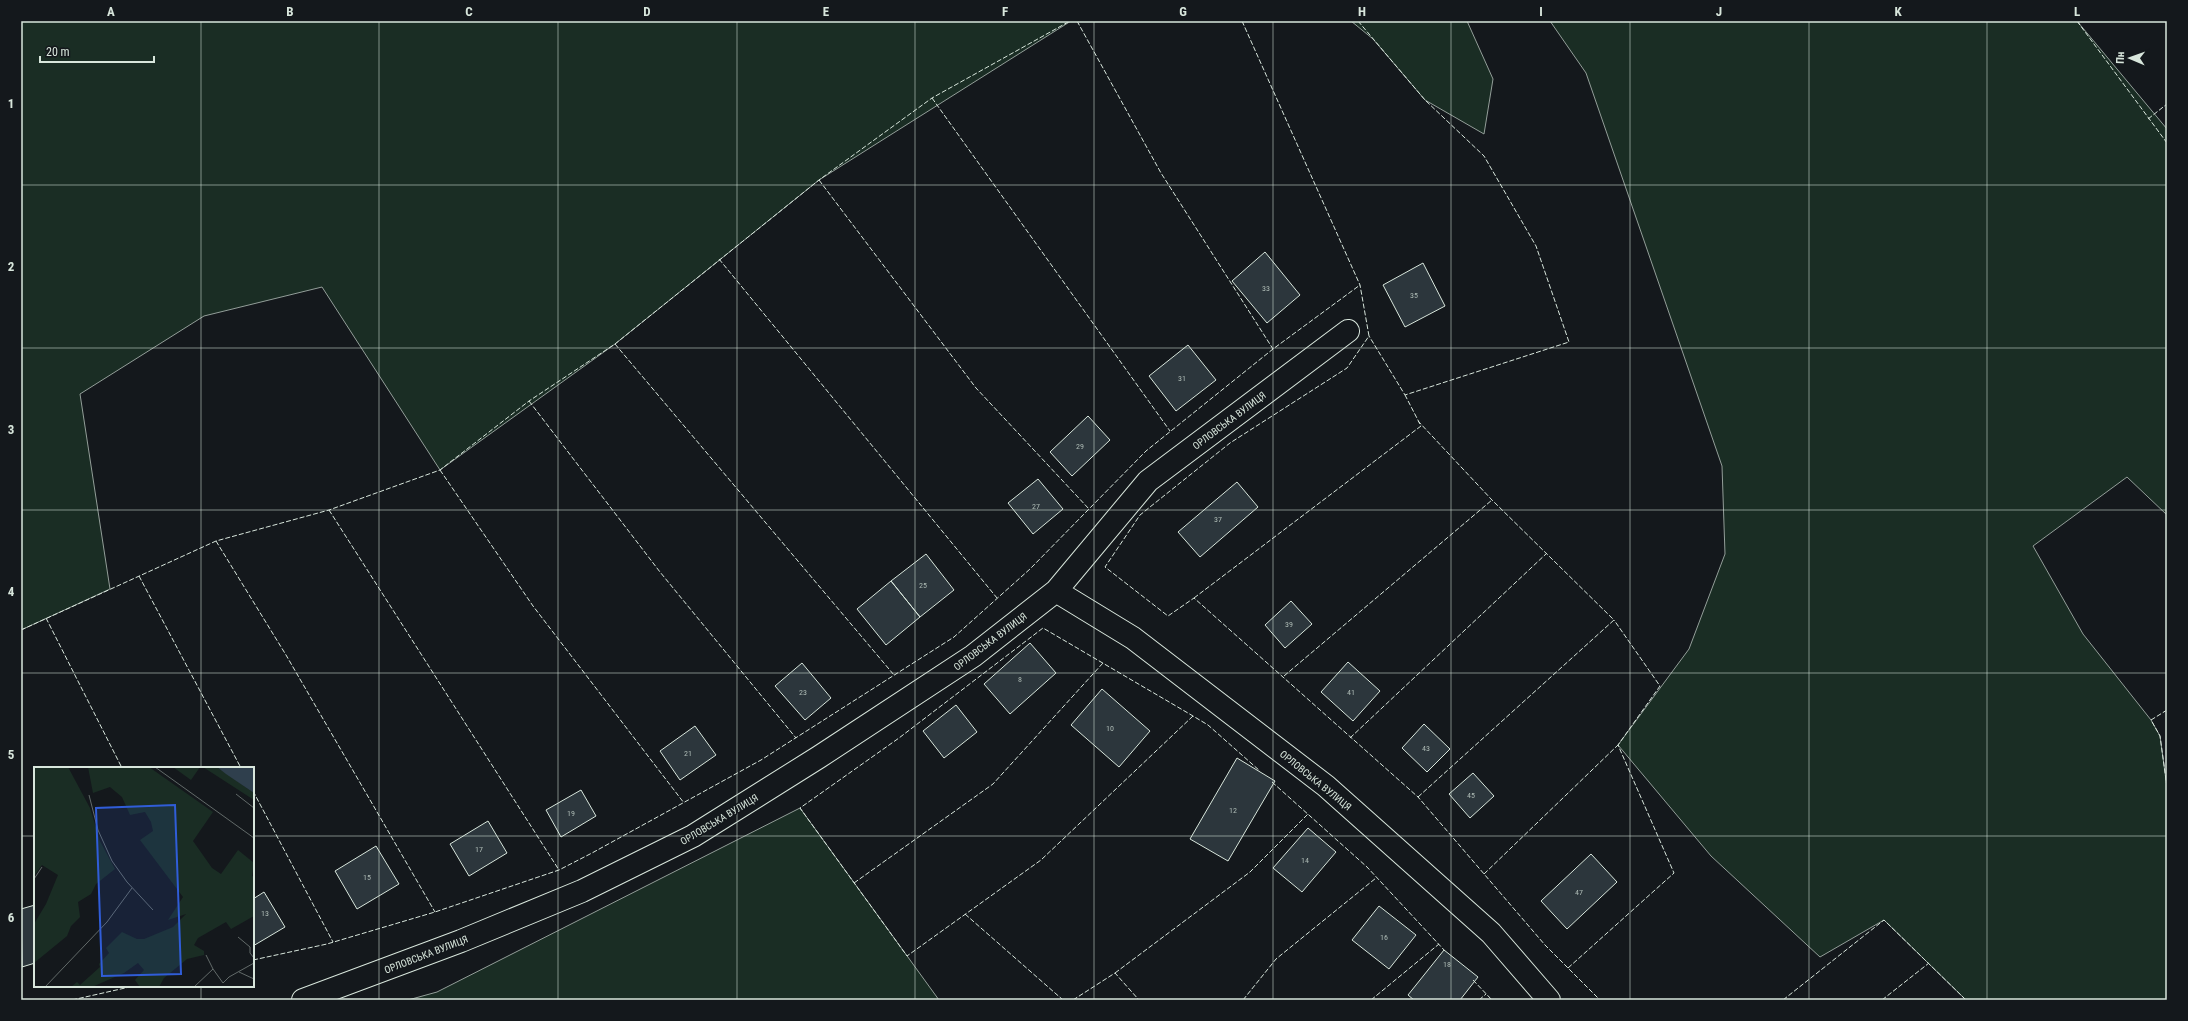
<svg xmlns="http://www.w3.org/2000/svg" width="2188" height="1021" font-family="'Roboto Condensed',sans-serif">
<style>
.green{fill:#1a2d24;stroke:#939e99}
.building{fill:#2c363c;stroke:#d8e6dc}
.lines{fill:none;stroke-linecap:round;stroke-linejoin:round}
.minor-casing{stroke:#d8e6dc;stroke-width:24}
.minor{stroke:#14181c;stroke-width:22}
.fence{stroke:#d8e6dc;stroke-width:1;stroke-dasharray:5 2;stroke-linecap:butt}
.grid{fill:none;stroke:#d8e6dc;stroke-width:1;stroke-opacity:0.55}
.labels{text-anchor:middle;stroke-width:3;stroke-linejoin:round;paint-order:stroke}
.number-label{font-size:8px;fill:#adbab4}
.street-label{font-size:10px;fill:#d8e6dc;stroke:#14181c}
.inset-road{fill:none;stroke:#626a69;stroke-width:1}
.view{fill:#305dd8;fill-opacity:0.15;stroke:#305dd8;stroke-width:2}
.inset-edge{fill:none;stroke:#d8e6dc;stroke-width:2}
.neatline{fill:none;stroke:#d8e6dc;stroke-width:1.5}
.grid-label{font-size:13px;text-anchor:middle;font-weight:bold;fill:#d8e6dc}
</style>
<rect width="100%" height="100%" fill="#14181c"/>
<path class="green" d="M21 21H1071L819 180 615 344 440 470 322 287 204 316 80 394 110 589 21 630Z
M1351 21H1467L1493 79 1484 134 1425 100 1373 39Z
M1550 21H2077L2167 129V515L2127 477 2033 546 2083 634 2151 720 2160 736 2167 787V1000H1966L1884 920 1820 957 1711 856 1618 745 1689 649 1725 554 1722 466 1586 73Z
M800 808 939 1000H408L437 992Z"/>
<path class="building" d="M1265 252 1300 295 1267 323 1232 281Z
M1423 263 1445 306 1405 327 1383 285Z
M1188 345 1216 380 1176 411 1149 376Z
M1088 416 1110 440 1072 476 1050 452Z
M1038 479 1063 509 1033 534 1008 503Z
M1237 482 1258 507 1200 557 1178 532Z
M926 554 954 590 920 617 891 581Z
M891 581 920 617 886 645 857 609Z
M1291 601 1312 624 1285 648 1265 625Z
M1030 643 1056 673 1010 714 984 684Z
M1348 662 1380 691 1353 721 1321 692Z
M802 663 831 698 805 720 775 686Z
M1102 689 1150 731 1119 767 1071 725Z
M956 705 977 732 944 758 923 731Z
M1424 724 1450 749 1427 772 1402 748Z
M695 726 716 755 680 780 660 751Z
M1237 758 1275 781 1228 861 1190 839Z
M1473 773 1494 796 1470 818 1449 794Z
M581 790 596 816 561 837 546 810Z
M488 821 507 853 469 876 450 844Z
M1308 828 1336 852 1302 892 1273 868Z
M376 846 399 884 357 909 335 871Z
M1591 854 1617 882 1567 929 1541 901Z
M264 892 285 927 253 946V899Z
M35 905V963L22 967 21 909Z
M1379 906 1416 935 1389 969 1352 940Z
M1444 950 1478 977 1460 1000H1414L1408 995Z"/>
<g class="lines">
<defs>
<path id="minor" d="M1056 591 1133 638 1326 786 1491 933 1549 1000
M303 1000 461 941 582 891 693 836 819 757 973 656 1056 591 1148 481 1348 331"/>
</defs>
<use href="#minor" class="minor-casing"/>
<use href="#minor" class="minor"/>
<path class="fence" d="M1077 21 1161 173 1273 349
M1242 21 1360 285 1369 336 1347 368 1230 443 1140 515 1105 567 1168 616 1194 598 1418 797 1545 945 1600 1000
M1358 21 1425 100 1484 156 1536 246 1569 342 1405 395 1369 336
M2077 21 2167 143
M932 98 1170 431
M2148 119 2167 104
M819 180 976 388 1089 509
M719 259 997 598
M615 344 894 675
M529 401 660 572 796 738
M440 470 533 606 684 803
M329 510 559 870
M216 541 286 655 435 912
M139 576 241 768
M1194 598 1421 426 1405 395
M46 618 122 768
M21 630 216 541 329 510 440 470 529 401 615 344 819 180 932 98 1070 21
M1284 676 1492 500
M2167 710 2151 720 2160 736 2167 787
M1193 716 1041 860 907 956 800 808 899 738 1043 628 1193 716 1208 725 1260 771
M1350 738 1547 553
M1272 782 1367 867 1445 951
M253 791 333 942
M1418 797 1614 620 1492 500 1418 421
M1484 874 1618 745
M854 883 993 784 1103 663
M965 914 1063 1000
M253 960 327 944 435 912 559 870 592 853 761 760 954 637 1030 569 1146 451 1273 349 1360 285
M1568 968 1674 873 1618 745 1660 686 1614 620
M1115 973 1250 872 1308 814
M1473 980 1492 1000
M72 1000 134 986
M1073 1000 1115 973 1139 1000
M1243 1000 1276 959 1376 878
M1371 1000 1439 944
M1479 1000 1486 994
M1783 1000 1884 920 1966 1000
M1882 1000 1929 963"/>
</g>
<path class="grid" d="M201 21V768M379 21V1000M558 21V1000M737 21V1000M915 21V1000M1094 21V1000M1273 21V1000M1451 21V1000M1630 21V1000M1809 21V1000M1987 21V1000M21 185H2167M21 348H2167M21 510H2167M21 673H2167M21 836H35M253 836H2167M201 986V1000"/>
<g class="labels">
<g class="number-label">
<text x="1266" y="291">33</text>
<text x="1414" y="298">35</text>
<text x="1182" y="381">31</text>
<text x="1080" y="449">29</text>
<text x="1036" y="509">27</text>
<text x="1218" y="522">37</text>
<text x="923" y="588">25</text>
<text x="1289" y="627">39</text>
<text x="1020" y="682">8</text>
<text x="803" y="695">23</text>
<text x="1351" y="695">41</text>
<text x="1110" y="731">10</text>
<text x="1426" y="751">43</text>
<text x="688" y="756">21</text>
<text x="1471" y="798">45</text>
<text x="1233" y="813">12</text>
<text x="571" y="816">19</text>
<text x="479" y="852">17</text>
<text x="1305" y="863">14</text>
<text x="367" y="880">15</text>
<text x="1579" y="895">47</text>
<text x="265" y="916">13</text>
<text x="1384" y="940">16</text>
<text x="1447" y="967">18</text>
</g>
<g class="street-label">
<text transform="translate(1229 420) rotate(-37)" y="4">ОРЛОВСЬКА ВУЛИЦЯ</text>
<text transform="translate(990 641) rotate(-37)" y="4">ОРЛОВСЬКА ВУЛИЦЯ</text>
<text transform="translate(1316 780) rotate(39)" y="4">ОРЛОВСЬКА ВУЛИЦЯ</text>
<text transform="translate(719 819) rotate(-31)" y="4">ОРЛОВСЬКА ВУЛИЦЯ</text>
<text transform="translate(426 954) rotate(-21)" y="4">ОРЛОВСЬКА ВУЛИЦЯ</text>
</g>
</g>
<g transform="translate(34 767)">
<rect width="220" height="220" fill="#14181c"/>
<path d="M0 0H34L56 41 66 74 81 102 62 117 57 127 44 135 46 150 37 159 33 169 0 196V157L12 137 24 108 8 98 0 109ZM54 0H115L179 45 159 74 178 101 187 107 204 83 220 96 218 109 220 110V149L197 162 192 155 164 171 160 178 170 184V188L153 192 130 211 125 220H106L101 213 110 203 104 196 90 206 58 220H37L43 215 46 218 66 200 65 197 75 186 72 181 88 165 103 172H110L139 160 152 147 134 153 149 130 106 73 119 64 117 55 111 45 96 48 88 30 76 20 59 26ZM139 0H166L157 13ZM169 0H183L220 26V33Z" fill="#1a2d24"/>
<path d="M183 0H220V26L192 7Z" fill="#2f3f4d"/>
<path class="inset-road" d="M121 0 220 71M202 27 220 41M55 28 64 63 78 94 93 115 119 143M0 112 8 100M204 170 216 180V186L220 191M179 202 189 216 195 210 220 196M205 205 220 212M11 220 73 155 98 121M160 220 179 202 172 188"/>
<path class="view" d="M141 38 147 207 68 209 62 41Z"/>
<rect width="220" height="220" class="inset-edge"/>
</g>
<rect width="2188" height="1021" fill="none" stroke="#14181c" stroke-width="44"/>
<g transform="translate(2130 58) rotate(272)" stroke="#14181c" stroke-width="3" paint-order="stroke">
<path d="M0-3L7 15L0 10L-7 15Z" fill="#d8e6dc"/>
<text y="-6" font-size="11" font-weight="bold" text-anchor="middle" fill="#d8e6dc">Пн</text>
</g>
<path d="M40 56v6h114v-6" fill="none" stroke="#d8e6dc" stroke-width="2"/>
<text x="46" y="56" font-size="12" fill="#d8e6dc" stroke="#14181c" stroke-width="3" paint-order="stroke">20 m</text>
<rect x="22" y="22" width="2144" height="977" class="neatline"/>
<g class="grid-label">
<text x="111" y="16">A</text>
<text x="290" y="16">B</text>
<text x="469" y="16">C</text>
<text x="647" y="16">D</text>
<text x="826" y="16">E</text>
<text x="1005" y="16">F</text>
<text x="1183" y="16">G</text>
<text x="1362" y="16">H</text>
<text x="1541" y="16">I</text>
<text x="1719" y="16">J</text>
<text x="1898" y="16">K</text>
<text x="2077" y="16">L</text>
<text x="11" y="108">1</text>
<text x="11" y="271">2</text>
<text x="11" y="434">3</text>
<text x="11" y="596">4</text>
<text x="11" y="759">5</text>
<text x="11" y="922">6</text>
</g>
</svg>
